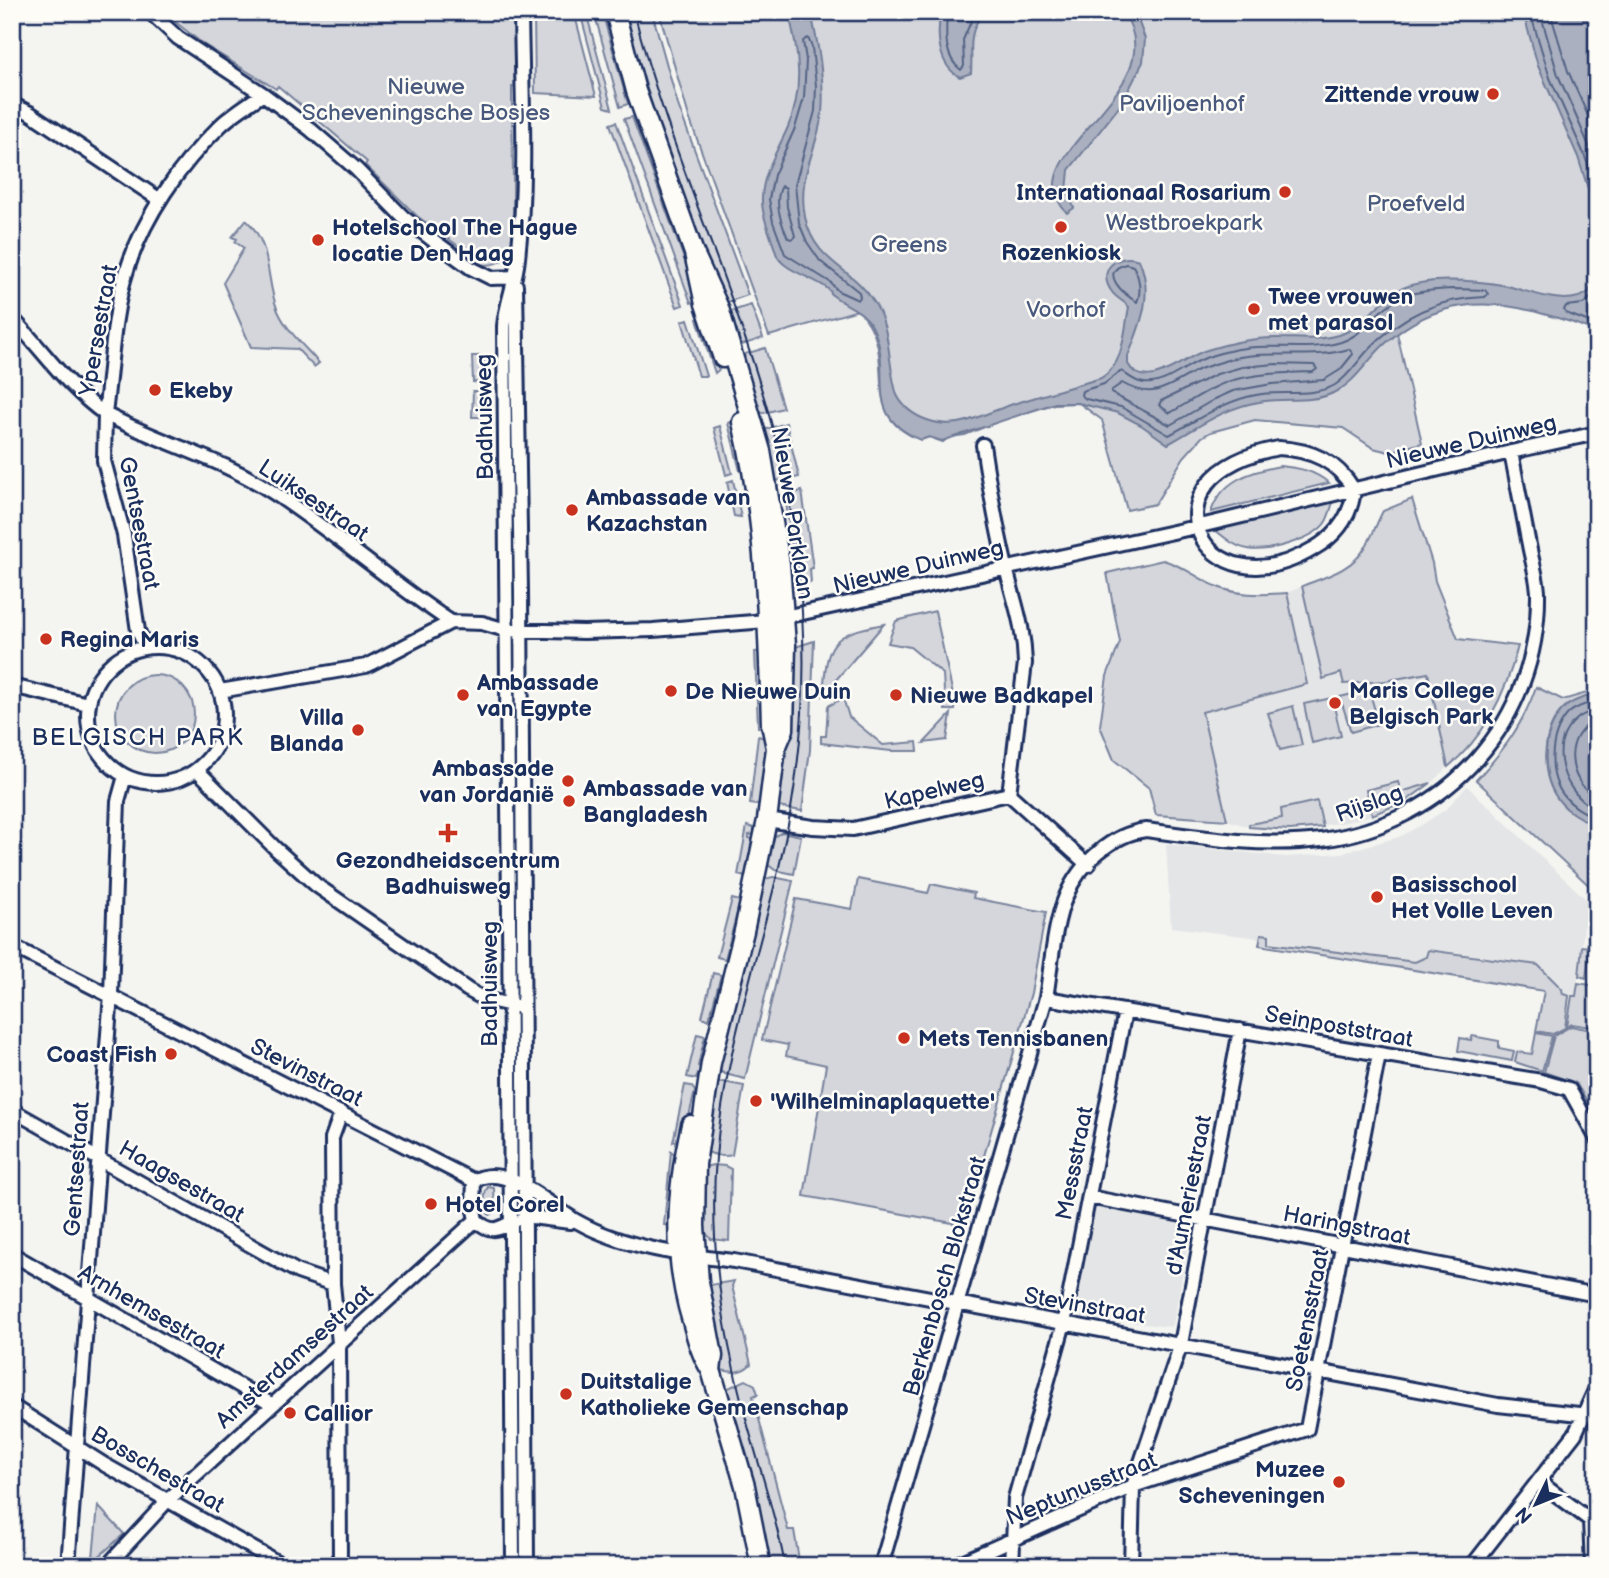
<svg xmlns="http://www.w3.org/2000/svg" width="1609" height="1578" font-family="'Balsamiq Sans',sans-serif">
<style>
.built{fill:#e4e5e6}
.green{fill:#d4d6db;stroke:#78829c;stroke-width:2}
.water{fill:#aab0bf;stroke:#717c98;stroke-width:2}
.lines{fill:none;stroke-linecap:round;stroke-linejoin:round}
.shore{stroke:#546385;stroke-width:2}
.street-casing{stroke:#1b2f5e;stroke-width:18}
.secondary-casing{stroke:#1b2f5e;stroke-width:23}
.street{stroke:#fdfcf7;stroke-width:12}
.secondary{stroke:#fdfcf7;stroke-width:18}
.tram{stroke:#1b2f5e;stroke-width:2}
.poi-dot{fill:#c8321e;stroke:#fdfcf7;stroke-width:2.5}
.labels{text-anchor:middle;stroke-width:5;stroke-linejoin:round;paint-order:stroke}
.park-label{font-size:23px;fill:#49597d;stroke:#fdfcf7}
.poi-label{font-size:23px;font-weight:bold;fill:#1b2f5e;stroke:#fdfcf7;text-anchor:start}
.street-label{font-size:23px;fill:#1b2f5e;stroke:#fdfcf7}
.neighbourhood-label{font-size:24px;letter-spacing:2px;fill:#1b2f5e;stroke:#fdfcf7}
</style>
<rect width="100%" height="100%" fill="#f4f4f1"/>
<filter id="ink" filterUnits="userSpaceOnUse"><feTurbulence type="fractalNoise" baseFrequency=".0143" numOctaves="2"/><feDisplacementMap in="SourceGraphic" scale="14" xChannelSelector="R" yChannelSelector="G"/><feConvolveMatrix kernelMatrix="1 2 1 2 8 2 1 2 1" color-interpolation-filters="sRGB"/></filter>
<g filter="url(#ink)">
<path class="built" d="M1345 567 1428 673 1448 767 1430 785 1406 801 1385 811 1347 822 1290 830 1249 827 1227 820 1202 712 1270 694 1255 595 1287 593Z
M1467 786 1595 908 1597 920 1585 918 1576 997 1259 945V938L1171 927 1166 844 1286 857 1341 853 1399 837 1425 823 1446 809Z
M1099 1204 1189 1222 1191 1228 1173 1325 1170 1327 1080 1316 1074 1311 1072 1305 1092 1211Z"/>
<path class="green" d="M163 12H515L516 87H512C512 120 513 153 513 186 513 210 514 235 509 257 492 267 481 268 465 257L468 253 417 216 365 165 367 162 278 86 276 89 203 44Z
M534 12H574L596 96 535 93Z
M580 12H586L612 109 605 107Z
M594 12H602L628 104 620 107Z
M624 12H652L678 105 748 295 722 304 666 152Z
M659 12H1576L1597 119V297L1593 308 1461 293 1387 326 1391 339 1397 333 1422 443 1389 452 1373 448 1343 428 1255 420 1211 432 1202 437 1184 457 1155 504 1127 510 1102 420 1079 403 1054 404 999 421 965 435 949 437 943 442 929 437 921 440C852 414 904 355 858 310L769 336 689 117Z
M632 117 699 300 691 303 624 119Z
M616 122 683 305 677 307 610 124Z
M246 220C273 244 265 281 278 311 287 331 305 347 319 363L314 367 297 349 251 347 223 283 244 248 235 242 237 239 232 237Z
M751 305 763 338 742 345 735 342 726 313Z
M705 318 722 367 715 373 697 319Z
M688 319 706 376H699L682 321Z
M509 344H514L518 586 509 587Z
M765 348 783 408 764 413 755 411 741 362 745 354Z
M472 356H484L483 383 473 382Z
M473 391H484L483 417H472Z
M735 421 748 466 740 471 728 423Z
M786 423 799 477 781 481 772 479 761 431Z
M720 426 732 473 726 475 714 428Z
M1280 466C1299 468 1313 470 1329 483L1211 512C1222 480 1249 472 1280 466Z
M733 480 741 517 734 516 727 482Z
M802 491 813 568 810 569 811 582 797 584 785 495Z
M1412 499 1432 563 1435 581 1458 639 1518 646C1506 693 1486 736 1448 767L1428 673 1385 681 1344 684 1341 673 1323 679 1302 586C1325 577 1354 569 1366 546 1373 535 1377 522 1383 511Z
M1333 502C1331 508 1329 517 1325 523 1314 539 1267 553 1248 549 1235 547 1225 538 1215 530Z
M1163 560C1181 565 1195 576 1211 584 1235 596 1261 595 1287 593L1307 684 1202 712 1227 820 1156 815 1149 788 1114 760 1100 726 1107 676 1120 642 1107 573Z
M935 611 955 704V710H945L943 674 910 647 888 643 896 621Z
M884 624 823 695C827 642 830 634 884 624Z
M814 641 810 750 802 811 778 807 788 729 789 649Z
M764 651V727H758L755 652Z
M509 666H518V980H513Z
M116 714a39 39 0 1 1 78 0a39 39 0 1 1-78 0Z
M1536 687 1563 700 1597 690V694C1585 697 1571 701 1562 710 1543 730 1540 769 1554 793 1562 806 1584 819 1597 827V893L1476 780C1505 749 1522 726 1536 687Z
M1369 690 1379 724 1351 732 1340 697Z
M843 698 849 717 883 745 917 742 918 751H891L821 743V736H826L828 706Z
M1332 698 1341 736 1312 743 1304 704Z
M1293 706 1302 745 1280 750 1268 713Z
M951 714 947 740 924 743Z
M758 736 768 739 762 801 755 805 750 804Z
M1398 782 1401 792 1431 783 1406 801 1372 815 1366 790Z
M1317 801 1323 827 1290 830 1249 827V824L1282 818 1281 809Z
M747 826 754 828 758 832V834L749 835V838L753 839 745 877 738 875Z
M782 832 801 836 794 874 775 870 767 864 772 838Z
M773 877 793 881 745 1079 725 1074 717 1069 764 879Z
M858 879 928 893 931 884 974 893 973 898 1046 912 1031 993 964 1225 804 1196 826 1065 786 1056 788 1045 762 1040 796 899 852 909Z
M732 899 740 901 725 959 717 957Z
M1261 934 1269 935V943L1415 962 1426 957 1428 950 1538 965 1562 989 1563 994 1569 996 1565 1028 1553 1034 1536 1031 1544 991 1259 945Z
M1582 946 1590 947 1586 978 1579 976Z
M713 973 721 975 709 1020 702 1017Z
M1578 983 1597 986V1028L1572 1024 1567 1027 1572 996H1576Z
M1571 1026 1597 1031V1117L1576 1083 1544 1072 1554 1036Z
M1536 1033 1552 1036 1542 1071 1515 1062 1517 1052 1532 1054Z
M513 1034H518L519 1163 514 1160Z
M697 1034 705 1036 698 1066 701 1068 696 1079 687 1077Z
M1472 1036 1499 1041V1048L1514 1051 1512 1061 1458 1051 1460 1038 1471 1040Z
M723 1082 744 1086 732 1155C722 1158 712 1154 702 1150L713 1084Z
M685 1085 691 1086 695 1091 684 1137 673 1142Z
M671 1151 679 1158 674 1226 664 1225Z
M713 1165 725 1166 731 1169 729 1241 711 1239 699 1225 700 1168Z
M488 1187 494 1188 495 1212 490 1215 486 1212C485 1204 483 1193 488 1187Z
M734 1281 732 1286 751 1364C742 1373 733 1373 721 1370L704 1286Z
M746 1380 755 1385 758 1394 753 1396 788 1530H794L800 1566H770L762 1525 726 1389Z
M98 1506 124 1534 95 1560 93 1558Z"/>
<path class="water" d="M788 12H811C818 45 825 78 822 113 817 152 797 175 805 217 815 264 853 267 874 302 892 331 887 364 897 395 909 419 942 429 967 421 986 415 1004 406 1023 401 1049 393 1075 386 1101 378 1124 365 1124 332 1129 307 1124 301 1116 298 1112 292 1096 271 1116 252 1139 260 1154 293 1141 324 1128 356V364C1145 395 1185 356 1207 350 1232 342 1255 337 1280 338 1299 338 1319 341 1338 335 1362 329 1376 303 1397 291 1422 276 1474 280 1502 285 1529 290 1565 309 1589 292L1597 268V333C1581 324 1564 320 1547 315 1487 297 1435 300 1387 342 1368 358 1356 383 1333 393 1311 404 1283 397 1259 402 1225 407 1197 428 1168 444L1141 425 1118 413 1078 403H1055L942 441 929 437 921 440C858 414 896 373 872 326 863 310 848 307 835 297 826 291 835 296 828 289 816 278 780 270 776 253 772 238 761 216 762 197 763 172 778 150 788 127 804 90 799 50 788 12Z
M941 12H983C966 37 973 47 971 73L960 77C938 66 936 34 941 12Z
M1123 12H1135L1145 39 1143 62 1122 103 1069 170 1067 191 1074 208 1067 213C1009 154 1179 92 1123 12Z
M1523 12H1597V217L1578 157 1538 66Z
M1597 694V827C1584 819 1571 815 1561 803 1540 779 1541 734 1562 710 1570 701 1585 697 1597 694Z"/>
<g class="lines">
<path class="shore" d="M947 12C946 32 943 57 961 70L964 66 963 40 975 12
M1530 12 1550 78 1584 154 1597 191
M1540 12 1558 75 1597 164
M1550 12 1568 71 1597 136
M808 38 812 47 816 86 815 111 795 185 799 223 807 242 820 261 859 292 860 297 858 300 838 291 830 282 785 254 773 222 769 199 774 175 795 128 804 98 806 60 803 41Z
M782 186 786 188 787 207 795 236 792 239 788 238C781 223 773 201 782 186Z
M1126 264 1133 266C1139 275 1142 292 1137 302 1125 295 1097 272 1126 264Z
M1454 289 1485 290 1488 294 1485 297C1438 298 1400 316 1368 350 1357 362 1348 377 1335 385 1312 398 1281 390 1256 395 1223 401 1198 420 1169 435L1121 407 1086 399 1081 395 1082 391 1104 384 1121 371C1128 375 1134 382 1144 383 1164 386 1185 366 1203 359 1211 355 1220 353 1229 351 1266 341 1305 353 1341 342 1353 338 1364 329 1372 320 1396 293 1420 290 1454 289Z
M1597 293 1583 304 1566 306 1564 310 1566 313 1597 325
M1349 349 1353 354 1340 370 1324 380 1272 384 1233 391 1215 399 1170 425 1111 393 1112 390 1122 383C1153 401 1169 386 1196 371 1206 366 1216 364 1227 360 1267 348 1309 361 1349 349Z
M1276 364 1314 365 1317 369 1313 372C1285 373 1257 373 1230 381 1208 388 1190 402 1170 413L1159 405 1161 401 1217 374 1242 367Z
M1597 701C1587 704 1574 707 1567 715 1549 736 1547 776 1565 797 1574 808 1585 812 1597 819
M1597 710C1590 712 1582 714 1577 719 1545 743 1564 797 1597 809
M1597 721C1562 732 1566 783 1597 797"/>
<defs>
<path id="street" d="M150 12 178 38 263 94 310 129 356 169 403 217 434 241 471 268 491 278 515 277
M263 94C249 104 232 114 220 126 179 166 144 216 127 270 113 312 111 369 105 414 160 443 221 458 274 493 335 533 390 582 451 622
M12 104 30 113 160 200
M516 285 521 591 527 1566
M12 318C43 350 68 388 105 414L104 461 124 535 138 631 145 646
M983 445C989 485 996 524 1005 563 1013 600 1024 623 1025 663L1009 794
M1279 448C1312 450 1337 461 1354 490 1351 517 1336 536 1313 549 1201 616 1134 474 1279 448Z
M88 715a68 68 0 1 1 136 0a68 68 0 1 1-136 0Z
M12 686 88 704
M220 691 366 666 451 622 482 623 506 630 584 632 653 630 766 621 1196 527 1511 452 1597 433
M197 770 276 849 316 885 468 990 484 999 516 1006
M1009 794 1088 865
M767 820 813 827 853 829 1009 794
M12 946 474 1181
M1046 998 1541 1081 1569 1089 1597 1139
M12 1110 298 1272 333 1284
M474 1181C506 1161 551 1207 578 1222 625 1248 682 1255 734 1261L1498 1405 1597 1416
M474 1181 473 1205 476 1220
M1089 1197 1597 1295
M524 1216 570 1222
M476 1220C491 1234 498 1230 514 1221
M12 1254 271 1404
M12 1406 105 1465 284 1566
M1538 1481 1590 1520 1597 1519
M1590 1520 1592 1566
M68 1566 111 994 118 801 125 776
M107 1566 168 1500 476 1220
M340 1566 339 1343 333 1284 332 1138 341 1113
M513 1566C509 1153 510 739 504 326 506 303 516 282 518 258 527 177 522 94 521 12
M881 1566 1046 998C1051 968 1054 923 1066 896 1079 864 1112 834 1146 830 1204 838 1263 847 1321 840 1447 824 1540 721 1538 592 1537 577 1532 561 1529 545 1523 514 1517 483 1511 452
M953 1566 1133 1486 1307 1429 1379 1054
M1012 1566 1015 1498 1064 1323 1125 1011
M1131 1566 1133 1486 1181 1344 1240 1030
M1472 1566 1575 1434 1597 1386"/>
<path id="secondary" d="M615 12 636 91 694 253 705 304 723 358
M694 253 719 308 761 451 780 564 786 645 784 729 776 748 767 820 744 931 711 1063 696 1164 695 1226 699 1282 713 1356 711 1370
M742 422C766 521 768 623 771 724L776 748
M691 1125C676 1191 672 1256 692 1321 697 1339 701 1355 711 1370L745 1486 761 1566"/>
</defs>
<use href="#street" class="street-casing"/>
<use href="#secondary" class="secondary-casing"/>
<use href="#street" class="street"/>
<use href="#secondary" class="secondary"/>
<path class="tram" d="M634 12C669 150 731 279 769 415 788 479 798 546 802 612 807 698 799 784 779 867 756 963 724 1058 716 1157 709 1243 722 1327 744 1411 757 1462 776 1513 785 1566"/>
</g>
</g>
<g class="poi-dot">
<circle cx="1493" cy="94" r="7"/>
<circle cx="1285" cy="192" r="7"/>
<circle cx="1061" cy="227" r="7"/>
<circle cx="318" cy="240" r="7"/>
<circle cx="1254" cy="309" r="7"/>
<circle cx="155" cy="390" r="7"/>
<circle cx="572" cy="510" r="7"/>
<circle cx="46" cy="639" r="7"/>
<circle cx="671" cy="691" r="7"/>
<circle cx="463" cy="695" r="7"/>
<circle cx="896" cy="695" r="7"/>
<circle cx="1335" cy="703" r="7"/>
<circle cx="358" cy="730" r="7"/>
<circle cx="568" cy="781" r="7"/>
<circle cx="569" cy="801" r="7"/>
<path d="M444.5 822.5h7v7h7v7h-7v7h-7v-7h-7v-7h7z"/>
<circle cx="1377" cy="897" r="7"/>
<circle cx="904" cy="1038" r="7"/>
<circle cx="171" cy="1054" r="7"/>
<circle cx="756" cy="1101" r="7"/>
<circle cx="431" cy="1204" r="7"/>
<circle cx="566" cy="1394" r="7"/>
<circle cx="290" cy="1413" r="7"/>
<circle cx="1339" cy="1482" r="7"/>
</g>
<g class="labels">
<g class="park-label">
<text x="426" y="94">Nieuwe<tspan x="426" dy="26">Scheveningsche Bosjes</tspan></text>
<text x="1182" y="111">Paviljoenhof</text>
<text x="1416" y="211">Proefveld</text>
<text x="1184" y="230">Westbroekpark</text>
<text x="909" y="252">Greens</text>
<text x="1066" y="317">Voorhof</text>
</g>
<g class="poi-label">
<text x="1479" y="102" text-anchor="end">Zittende vrouw</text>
<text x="1271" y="200" text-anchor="end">Internationaal Rosarium</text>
<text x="332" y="235">Hotelschool The Hague<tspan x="332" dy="26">locatie Den Haag</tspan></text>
<text x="1061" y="260" text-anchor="middle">Rozenkiosk</text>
<text x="1268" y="304">Twee vrouwen<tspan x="1268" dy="26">met parasol</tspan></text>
<text x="169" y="398">Ekeby</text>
<text x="586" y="505">Ambassade van<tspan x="586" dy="26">Kazachstan</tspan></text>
<text x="60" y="647">Regina Maris</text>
<text x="477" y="690">Ambassade<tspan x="477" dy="26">van Egypte</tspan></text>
<text x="1349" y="698">Maris College<tspan x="1349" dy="26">Belgisch Park</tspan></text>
<text x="685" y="699">De Nieuwe Duin</text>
<text x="910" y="703">Nieuwe Badkapel</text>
<text x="344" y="725" text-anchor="end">Villa<tspan x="344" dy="26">Blanda</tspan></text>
<text x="554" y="776" text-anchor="end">Ambassade<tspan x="554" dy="26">van Jordanië</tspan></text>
<text x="583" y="796">Ambassade van<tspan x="583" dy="26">Bangladesh</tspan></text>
<text x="448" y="868" text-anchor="middle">Gezondheidscentrum<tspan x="448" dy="26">Badhuisweg</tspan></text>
<text x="1391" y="892">Basisschool<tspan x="1391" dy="26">Het Volle Leven</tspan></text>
<text x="918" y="1046">Mets Tennisbanen</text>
<text x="157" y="1062" text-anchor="end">Coast Fish</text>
<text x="770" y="1109">'Wilhelminaplaquette'</text>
<text x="445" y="1212">Hotel Corel</text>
<text x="580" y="1389">Duitstalige<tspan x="580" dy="26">Katholieke Gemeenschap</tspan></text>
<text x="304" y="1421">Callior</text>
<text x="1325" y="1477" text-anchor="end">Muzee<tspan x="1325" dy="26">Scheveningen</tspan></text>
</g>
<g class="street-label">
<text transform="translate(98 330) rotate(-80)" y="8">Ypersestraat</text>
<text transform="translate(484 417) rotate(-91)" y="8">Badhuisweg</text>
<text transform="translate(1471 441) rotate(-13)" y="8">Nieuwe Duinweg</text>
<text transform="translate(314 500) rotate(34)" y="8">Luiksestraat</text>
<text transform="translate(793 513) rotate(81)" y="8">Nieuwe Parklaan</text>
<text transform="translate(140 523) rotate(79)" y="8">Gentsestraat</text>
<text transform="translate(918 566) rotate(-13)" y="8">Nieuwe Duinweg</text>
<text transform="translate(934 790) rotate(-13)" y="8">Kapelweg</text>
<text transform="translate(1369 803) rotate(-20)" y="8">Rijslag</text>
<text transform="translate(489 984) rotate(-90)" y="8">Badhuisweg</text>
<text transform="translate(1339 1026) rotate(10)" y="8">Seinpoststraat</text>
<text transform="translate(307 1072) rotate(27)" y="8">Stevinstraat</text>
<text transform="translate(1074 1163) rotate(-79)" y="8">Messstraat</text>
<text transform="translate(76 1169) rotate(-86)" y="8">Gentsestraat</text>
<text transform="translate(182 1181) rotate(30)" y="8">Haagsestraat</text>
<text transform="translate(1188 1195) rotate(-79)" y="8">d'Aumeriestraat</text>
<text transform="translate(1347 1225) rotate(11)" y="8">Haringstraat</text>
<text transform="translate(944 1276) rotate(-74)" y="8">Berkenbosch Blokstraat</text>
<text transform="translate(1085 1305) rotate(10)" y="8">Stevinstraat</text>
<text transform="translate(152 1311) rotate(30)" y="8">Arnhemsestraat</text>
<text transform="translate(1307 1320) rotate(-79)" y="8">Soetensstraat</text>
<text transform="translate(294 1356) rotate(-42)" y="8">Amsterdamsestraat</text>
<text transform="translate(158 1469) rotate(30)" y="8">Bosschestraat</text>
<text transform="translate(1081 1488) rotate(-22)" y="8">Neptunusstraat</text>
</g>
<g class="neighbourhood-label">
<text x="138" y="745">BELGISCH PARK</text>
</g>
</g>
<rect width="1609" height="1578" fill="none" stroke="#fdfcf7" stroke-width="42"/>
<rect x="21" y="21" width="1567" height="1536" fill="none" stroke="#1b2f5e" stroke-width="2.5" filter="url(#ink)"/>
<g transform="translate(1536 1504) rotate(227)" stroke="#fdfcf7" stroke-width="5" paint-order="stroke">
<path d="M0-5L12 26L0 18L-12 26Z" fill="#1b2f5e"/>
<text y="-10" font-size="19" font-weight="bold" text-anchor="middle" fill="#1b2f5e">N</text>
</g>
</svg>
